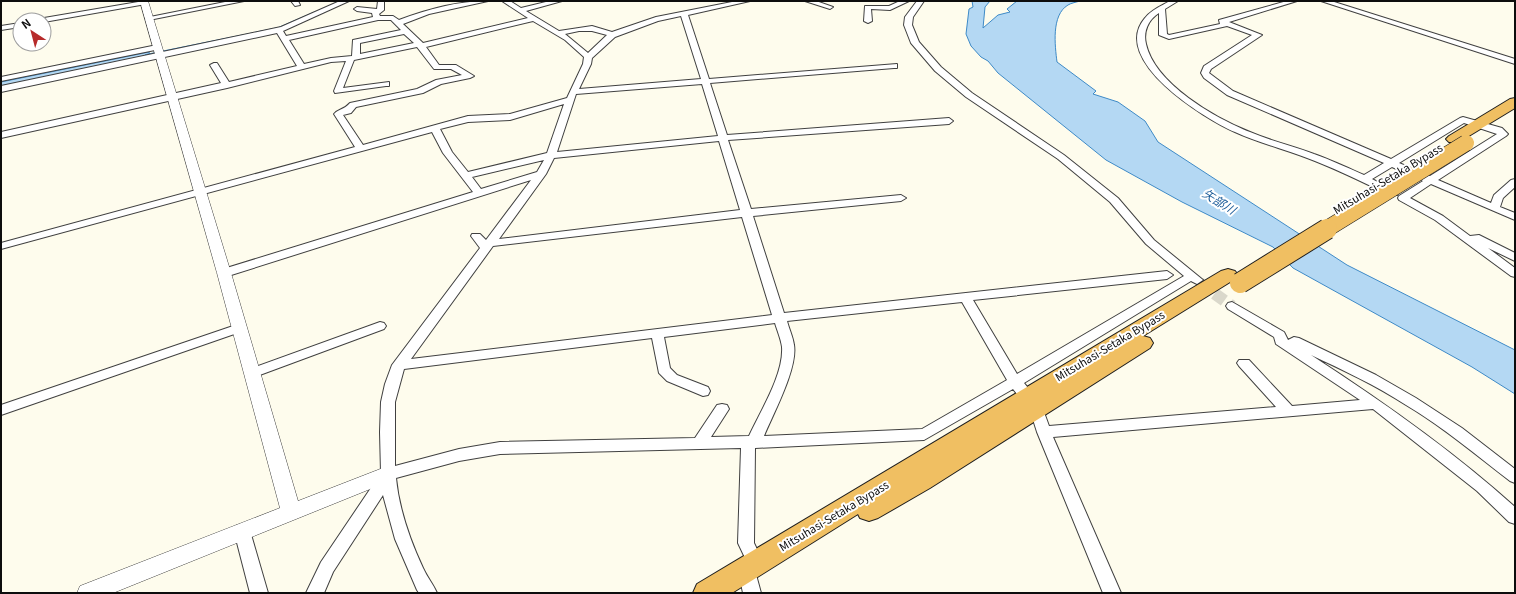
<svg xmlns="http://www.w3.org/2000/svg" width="1516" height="594" font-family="Georgia,'Noto Sans JP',serif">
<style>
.water{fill:#b4d8f3;stroke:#3e8ac7}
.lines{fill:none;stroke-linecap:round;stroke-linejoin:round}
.stream{stroke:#3e8ac7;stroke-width:2}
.minor-tunnel{stroke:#dad8cb;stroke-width:12;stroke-dasharray:12 6;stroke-linecap:butt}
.minor-casing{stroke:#404040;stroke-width:2}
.tertiary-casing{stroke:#404040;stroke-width:1}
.trunk-casing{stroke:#1e1e1e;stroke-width:2}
.minor{fill:#fff;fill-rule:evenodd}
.tertiary{fill:#fff;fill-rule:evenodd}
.trunk{fill:#f0bf62;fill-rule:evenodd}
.trunk-bridge-far1-casing{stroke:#1e1e1e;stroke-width:17;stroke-linecap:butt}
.trunk-bridge-casing{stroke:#1e1e1e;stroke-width:22;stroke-linecap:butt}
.trunk-bridge-far1{stroke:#f0bf62;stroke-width:16}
.trunk-bridge{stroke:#f0bf62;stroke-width:20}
.labels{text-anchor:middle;stroke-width:4;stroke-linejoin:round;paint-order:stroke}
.street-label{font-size:11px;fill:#0d0d0d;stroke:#fff}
.water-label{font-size:12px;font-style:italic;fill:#1c5c99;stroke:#fff}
</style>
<rect width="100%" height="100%" fill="#fefced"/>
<path class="water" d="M972 1H990L985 7 983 28 998 15 1010 12 1007 9 1017 1H1080C1077 2 1071 3 1068 5 1051 15 1055 46 1057 62L1096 91 1093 94 1118 102 1145 121 1158 142 1347 265 1515 350V394L1472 367 1293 268 1273 247 1182 202 1106 160 998 73 988 61 981 57 971 46 966 34 969 9 973 7Z
M149 52 150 56 1 86V82Z"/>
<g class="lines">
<path class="stream" d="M146 55 279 28 316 12"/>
<path class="minor-tunnel" d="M1200 283 1232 306"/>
<defs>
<path id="minor" d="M144 1 147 3 146 4 44 22V20H40L44 18Z
M230 1H244L149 20 145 18Z
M291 1H298L300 5 295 6Z
M340 1H349L283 31 286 36 373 17 372 13 357 11 354 9 357 7 377 9 378 1H384V10L379 14 380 16H393L399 20C428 9 458 1 488 1L429 14 403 24 423 43 528 18 502 1H510L521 8 550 1H562L526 11 559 31 592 26 612 32 656 17 737 1H750L688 15 709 79 897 64V68H894L710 83 727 135 949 118 953 121 949 124 728 140 751 209 901 195 906 198 901 201 753 216 784 313 1167 271 1173 275 1167 279 973 300 1017 374 1184 276 1146 244 1110 202 1058 159 966 97 935 71 911 43 904 25 905 17 917 1H924L913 17 912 25 919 42 941 67 972 93 1064 155 1118 198 1154 240 1203 280 1197 284 1191 281 1024 383 1041 404 1049 426 1276 407 1239 366 1237 363 1239 360H1249L1292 406 1360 400 1276 344 1274 337 1228 309 1226 306 1228 303 1232 302 1284 332 1288 340 1294 337 1299 338 1376 375 1416 398 1462 428 1515 469V483L1510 481C1476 455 1443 427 1406 405 1375 385 1343 370 1311 355 1382 401 1452 450 1515 507V524L1509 522 1477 491 1373 409 1053 437 1121 593H1103L1037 432 1030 410 1013 389 924 440 755 448 754 543 764 564 762 569 755 571 761 593H743L738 569 740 564 747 562 738 543 741 448 500 454 459 461 396 478C399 509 410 540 423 568 427 577 433 584 437 593H419L417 590 395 539 383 495 333 572 324 593H306L321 562 381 473 380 432 381 402 385 384 392 365 480 248 471 236 472 234H480L486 240 531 180 228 276H220L218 273 220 270 473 192 443 153 432 132 1 249V243L355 147 334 114C338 109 344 110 350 103L417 89 436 80 462 75 451 69H434L417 47 354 60 343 88 389 82V86H386L335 93 334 91 346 61 331 62 227 88 1 138V132L221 83 210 65 214 63H217L229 82 297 66 277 33 1 92V86L281 27ZM681 16 701 79 579 89 591 64 592 58 615 37 658 21ZM378 20H391L401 30 353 40 352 56 331 58 304 64 289 40ZM533 21 565 40 584 57 583 64 567 98 510 114 468 116 363 145 343 115 351 113 356 107 423 93 441 84 470 78 474 76 456 65H439L426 47ZM579 31H592L607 35 588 53 565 34ZM404 34 414 43 360 54V43ZM702 84 718 136 557 152 576 94ZM564 104 547 153 468 172 452 152 440 129 468 122 510 120ZM719 141 740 210 499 239 546 174 554 158ZM544 160 537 172 481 189 472 177ZM742 217 772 315 411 359 493 246ZM962 302 1007 380 922 429 764 436C773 414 798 368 794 345 793 337 789 329 787 321ZM775 323C777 330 781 339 782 347 784 374 760 412 749 436L711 437 729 409 727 405 722 404 717 405 695 438 500 442 459 449 395 466V402L404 369 652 338 659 373 667 381 703 396 708 395 710 391 708 387 677 375 670 368 664 337Z
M805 1H816L833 7 830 9Z
M900 1H909L890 10 871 9 872 21 868 23 864 21 865 6H889Z
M1170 1H1178L1165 9 1167 34 1169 35 1220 24 1219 20 1287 1H1297L1229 22 1262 35 1211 69 1209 73 1233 91 1391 159 1460 118 1463 117 1502 128 1508 134 1506 136 1438 180 1491 203 1494 195 1511 180 1515 179V187L1503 198 1500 207 1515 213V220L1431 184 1410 198 1443 216 1470 236 1479 235 1515 253V261L1488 248 1515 268V277L1511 276 1435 220 1399 200 1398 198 1399 196 1423 181 1392 167 1372 179 1398 193 1397 195H1389C1365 183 1340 171 1315 161 1289 150 1261 144 1235 132 1205 119 1109 60 1145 18 1151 10 1161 6 1170 1ZM1159 13V35L1169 39 1227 26 1252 35 1204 66 1201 73 1204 78 1227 95 1384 163 1364 175C1348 168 1331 160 1314 154 1293 146 1271 141 1250 132 1215 118 1155 84 1146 44 1143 32 1148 20 1159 13ZM1464 123 1497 134 1430 176 1399 163Z
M1321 1H1331L1515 59V64Z
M20 23V27L1 30V26Z
M157 45 161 47 160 49 1 81V77Z
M380 322 384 323 386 326 384 329 257 376H247L245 373 247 370Z
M239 324 243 325 245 328 243 331 1 415V405Z
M242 524 248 526 250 531 268 593H250L234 531 236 526Z"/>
<path id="tertiary" d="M140 1H148L231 273 298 501 388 466 395 469 397 474 395 479 113 593H77L80 586 280 508 217 273Z"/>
<path id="trunk" d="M1515 98V108L1459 142H1449L1446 139 1449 136 1510 99Z
M1228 269 1235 271 1238 275 1235 279 1143 336 1150 338 1153 343 1150 348 930 488 878 518 869 521 860 518 858 514 732 593H693L697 584 1221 271Z"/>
</defs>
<use href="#minor" class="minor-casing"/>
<use href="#tertiary" class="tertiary-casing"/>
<use href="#trunk" class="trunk-casing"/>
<use href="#minor" class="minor"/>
<use href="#tertiary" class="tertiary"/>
<use href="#trunk" class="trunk"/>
<defs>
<path id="trunk-bridge-far1" d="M1325 230 1466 143"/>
<path id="trunk-bridge" d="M1240 283 1327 229"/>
</defs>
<use href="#trunk-bridge-far1" class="trunk-bridge-far1-casing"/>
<use href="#trunk-bridge" class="trunk-bridge-casing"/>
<use href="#trunk-bridge-far1" class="trunk-bridge-far1"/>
<use href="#trunk-bridge" class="trunk-bridge"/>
</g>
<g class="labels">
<g class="street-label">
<text transform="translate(1388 179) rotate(-31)" y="4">Mitsuhasi-Setaka Bypass</text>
<text transform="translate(1110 346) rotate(-31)" y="4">Mitsuhasi-Setaka Bypass</text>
<text transform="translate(834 516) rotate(-31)" y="4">Mitsuhasi-Setaka Bypass</text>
</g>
<g class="water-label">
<text transform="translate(1219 202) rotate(32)" y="4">矢部川</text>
</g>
</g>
<rect width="1516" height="594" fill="none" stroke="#0d0d0d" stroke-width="4"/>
<g transform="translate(32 32) rotate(324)"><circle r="19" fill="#ffffff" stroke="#9e9e9e"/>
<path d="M0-3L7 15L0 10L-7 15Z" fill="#b72b2b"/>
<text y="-6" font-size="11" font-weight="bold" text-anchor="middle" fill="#0d0d0d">N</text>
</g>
</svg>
